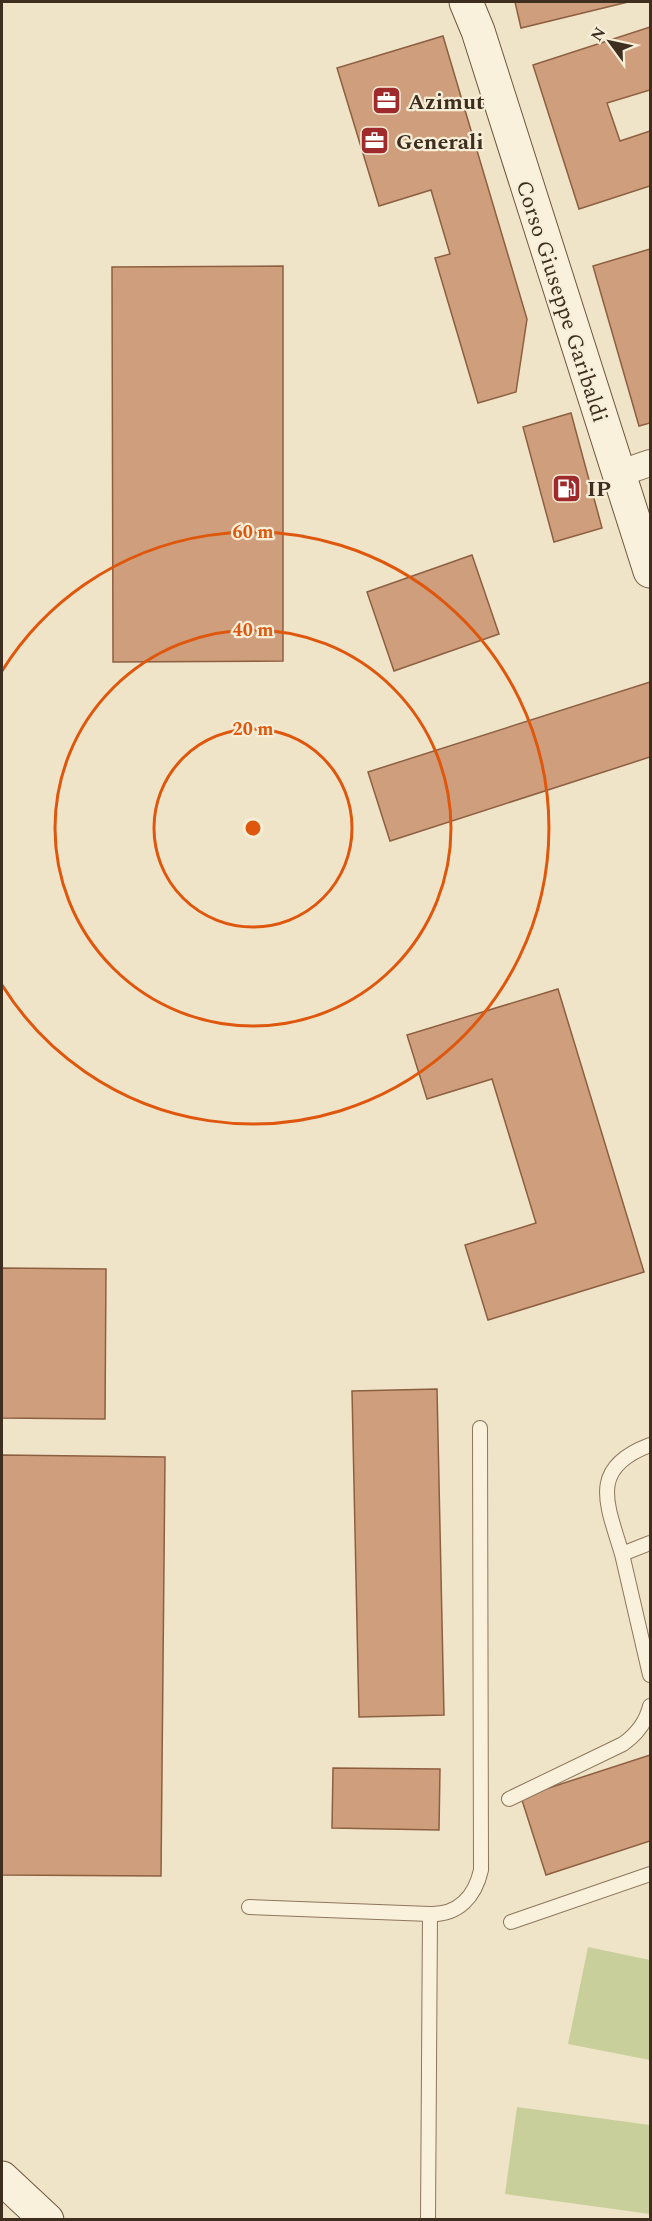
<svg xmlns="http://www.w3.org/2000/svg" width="652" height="2221" font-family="Spectral,serif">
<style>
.green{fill:#c9cf9b}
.building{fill:#cf9f7d;stroke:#8d5f41;stroke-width:1.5}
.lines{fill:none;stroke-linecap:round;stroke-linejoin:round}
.lane-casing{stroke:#8d765c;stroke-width:16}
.street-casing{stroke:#8d765c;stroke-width:28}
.secondary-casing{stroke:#6f573f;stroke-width:35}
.lane{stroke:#faf1dc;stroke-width:14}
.street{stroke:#faf1dc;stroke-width:26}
.secondary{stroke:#faf1dc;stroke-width:33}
.ring{fill:none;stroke:#df570d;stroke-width:3}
.labels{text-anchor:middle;stroke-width:4.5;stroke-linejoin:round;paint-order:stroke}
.poi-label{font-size:22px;font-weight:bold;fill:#3d2e20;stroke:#f7eed8;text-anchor:start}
.street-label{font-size:22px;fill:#3d2e20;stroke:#f7eed8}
.centre{fill:#df570d;stroke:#f7eed8;stroke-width:3}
.ring-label{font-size:18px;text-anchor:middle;font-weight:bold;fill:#df570d;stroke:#f7eed8;stroke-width:4.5;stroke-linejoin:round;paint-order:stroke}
</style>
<rect width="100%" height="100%" fill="#f0e4c8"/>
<path class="green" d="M588 1947 650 1960V2060L568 2044Z
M517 2107 650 2125V2214L505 2194Z"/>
<path class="building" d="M515 2H628L521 28Z
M650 27V90L607 103 620 141 650 131V186L579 209 533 65Z
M443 36 527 319 516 392 478 403 435 258 450 254 431 190 379 206 337 68Z
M650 249V423L639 426 593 266Z
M283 266V661L113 662 112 267Z
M571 413 602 528 554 542 523 427Z
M472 555 499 634 394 671 367 592Z
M650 682V757L390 841 368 772Z
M558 989 644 1272 488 1320 465 1245 536 1223 492 1079 427 1099 407 1035Z
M2 1268 106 1269 105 1419 2 1418Z
M437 1389 444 1715 359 1717 352 1391Z
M2 1455 165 1457 161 1876 2 1875Z
M650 1755V1841L546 1875 521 1797Z
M333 1768 440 1769 439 1830 332 1828Z"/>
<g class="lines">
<defs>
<path id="lane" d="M650 1543 622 1554 650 1675
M622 1554C607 1504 588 1468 650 1445
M509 1799 623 1744C637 1734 646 1723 650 1706
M249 1907 430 1914
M511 1922 650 1874
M428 2220 430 1914C458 1915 475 1897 481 1870L480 1428"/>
<path id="street" d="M618 474 650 463"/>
<path id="secondary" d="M466 2 478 31 650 571
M2 2178 47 2220"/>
</defs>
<use href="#lane" class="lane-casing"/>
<use href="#street" class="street-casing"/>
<use href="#secondary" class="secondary-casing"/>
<use href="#lane" class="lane"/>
<use href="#street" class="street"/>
<use href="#secondary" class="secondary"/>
</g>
<g class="ring">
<circle cx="253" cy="828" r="99"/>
<circle cx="253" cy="828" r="198"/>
<path d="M2 671A296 296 0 1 1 2 985"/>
</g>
<defs>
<symbol id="office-square" viewBox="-11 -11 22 22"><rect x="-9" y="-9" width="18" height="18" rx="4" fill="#9e2a2b" stroke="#f7eed8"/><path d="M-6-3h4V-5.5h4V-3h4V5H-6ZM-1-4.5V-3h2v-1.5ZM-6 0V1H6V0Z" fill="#fff"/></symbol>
<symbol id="fuel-square" viewBox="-11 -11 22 22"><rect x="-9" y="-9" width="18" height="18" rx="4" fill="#9e2a2b" stroke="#f7eed8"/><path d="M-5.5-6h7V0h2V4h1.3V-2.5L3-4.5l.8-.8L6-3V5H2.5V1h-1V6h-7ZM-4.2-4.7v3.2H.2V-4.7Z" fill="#fff"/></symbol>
</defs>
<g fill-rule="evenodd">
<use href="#office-square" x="370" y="84" width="33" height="33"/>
<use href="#office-square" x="358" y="124" width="33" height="33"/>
<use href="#fuel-square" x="550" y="472" width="33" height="33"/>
</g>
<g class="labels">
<g class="poi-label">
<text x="408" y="109">Azimut</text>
<text x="396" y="149">Generali</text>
<text x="587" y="496">IP</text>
</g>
<g class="street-label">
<text transform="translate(563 301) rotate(72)" y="8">Corso Giuseppe Garibaldi</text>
</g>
</g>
<circle cx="253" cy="828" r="9" class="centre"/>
<g class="ring-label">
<text x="253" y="538">60 m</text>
<text x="253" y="636">40 m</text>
<text x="253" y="735">20 m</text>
</g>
<rect width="652" height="2221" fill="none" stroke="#3d2e20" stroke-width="6"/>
<g transform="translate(610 42) rotate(303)" stroke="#f7eed8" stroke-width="4.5" paint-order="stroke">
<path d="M0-4.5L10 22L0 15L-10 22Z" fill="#3d2e20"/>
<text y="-9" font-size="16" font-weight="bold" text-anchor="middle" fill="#3d2e20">N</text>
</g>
</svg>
